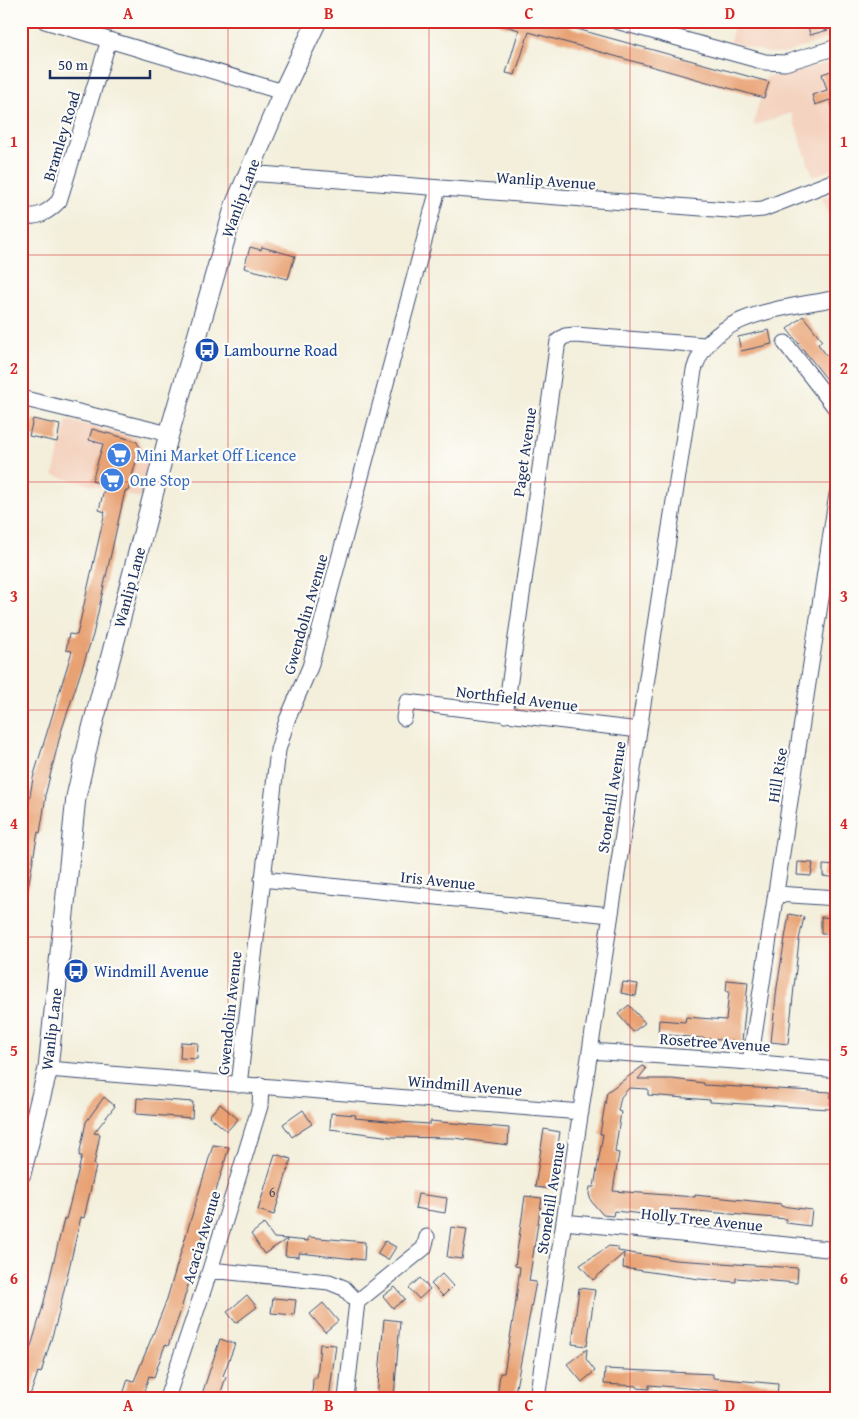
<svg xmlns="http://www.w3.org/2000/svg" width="858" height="1419" font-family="'Gentium Book Plus',serif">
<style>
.built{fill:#f4d3c0}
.building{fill:#e8a172}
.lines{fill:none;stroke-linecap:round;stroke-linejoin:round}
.minor-casing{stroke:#3b4c71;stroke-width:17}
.tertiary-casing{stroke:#3b4c71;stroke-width:21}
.minor{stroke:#fff;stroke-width:15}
.tertiary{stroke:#fff;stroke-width:19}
.grid{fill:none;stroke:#d62828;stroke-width:1;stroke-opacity:0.55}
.labels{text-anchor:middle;stroke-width:4.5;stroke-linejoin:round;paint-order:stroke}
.number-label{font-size:14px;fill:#4e4c63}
.street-label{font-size:16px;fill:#1b2f5e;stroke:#fdfcf7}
.transit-label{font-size:16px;fill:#164399;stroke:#fdfcf7;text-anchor:start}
.shop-label{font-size:16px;fill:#366cbe;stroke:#fdfcf7;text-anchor:start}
.neatline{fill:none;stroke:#d62828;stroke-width:2}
.grid-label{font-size:16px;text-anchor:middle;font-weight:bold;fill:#d62828}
</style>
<rect width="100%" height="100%" fill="#fdfcf7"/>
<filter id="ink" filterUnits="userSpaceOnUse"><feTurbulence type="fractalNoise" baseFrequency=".02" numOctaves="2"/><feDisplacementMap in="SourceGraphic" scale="10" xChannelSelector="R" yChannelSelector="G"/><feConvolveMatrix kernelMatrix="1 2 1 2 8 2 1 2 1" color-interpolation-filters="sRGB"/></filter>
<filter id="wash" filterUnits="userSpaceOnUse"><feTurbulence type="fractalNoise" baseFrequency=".0096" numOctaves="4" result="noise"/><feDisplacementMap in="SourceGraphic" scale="20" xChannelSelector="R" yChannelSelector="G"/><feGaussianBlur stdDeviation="1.12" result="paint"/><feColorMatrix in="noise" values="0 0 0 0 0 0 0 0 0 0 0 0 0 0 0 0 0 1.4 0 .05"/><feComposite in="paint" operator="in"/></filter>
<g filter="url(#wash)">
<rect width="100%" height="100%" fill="#f3efdb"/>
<path class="built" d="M735 21H825L830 37 787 53H770L730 42Z
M837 60V168L813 177 791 113 753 126 766 76H782Z
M837 192V235L822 198Z
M67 420 137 438 151 462 140 498 53 475Z"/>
<g id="blocks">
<path class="building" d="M498 21H548L769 82 764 98 529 32 515 75 506 73 519 30 498 24Z
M807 21H826L828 30 810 35Z
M837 69V113L834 114 830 100 815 105 812 95 827 90 822 74Z
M250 247 261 250 262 247 295 256 288 279 244 268Z
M803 316 822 340 818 344 837 369V392L787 329Z
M769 330 772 344 741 351 738 337Z
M33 419 60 425 57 442 29 436Z
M92 429 136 441 140 447 128 491H125L93 635 61 732 45 796H46L40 833 38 832 27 893H21V837H23L33 778 72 651 66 650 69 634 77 635 105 512 99 510 105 485 92 481 103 444 89 440Z
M798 862 813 863 811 876 797 875Z
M823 865 837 866V878L823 876Z
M789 914 804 917 799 940 788 1044 771 1042 777 987Z
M821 917 837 918V934H821Z
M727 980 748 982 742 1042 658 1034 659 1020 685 1022 686 1017 726 1020 729 991H726Z
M623 982 638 984 636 996 621 993Z
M629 1005 645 1023 633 1032 618 1014Z
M181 1042 198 1043 197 1059 180 1058Z
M643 1066 646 1069 638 1079H672L704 1083V1085L831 1092 830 1109 710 1102V1100L648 1095V1089L629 1088 621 1097 618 1111 621 1112 615 1152 619 1153 613 1191 695 1197V1195L781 1204V1206L812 1210 810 1226 786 1223V1219L686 1210 663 1209V1216L614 1211 613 1216 603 1215 591 1201 589 1194 590 1187H594L603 1134H600L607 1092Z
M104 1097 115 1106 94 1133 100 1134 94 1165 96 1166 84 1218 81 1217 57 1320 41 1373 38 1372 29 1398H21V1373H23L43 1306 64 1219H66L82 1156H79L86 1122Z
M137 1098 193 1102 192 1118 136 1114Z
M220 1104 238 1119 227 1131 209 1116Z
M303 1110 312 1124 292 1137 283 1124Z
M331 1113 356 1115 355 1118 398 1122 430 1124V1121L509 1128 508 1145 454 1138 391 1137 330 1129Z
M544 1129 560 1132 551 1189 535 1187Z
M213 1145 229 1147 179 1316 168 1346 165 1345 154 1377 149 1376 142 1398H122L128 1379 134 1381 166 1302Z
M275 1154 291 1159 274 1215 258 1210Z
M418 1194 447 1198 445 1213 415 1208Z
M525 1196 542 1198 529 1281 536 1282 514 1398H503L497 1397 500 1373H504L515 1308 520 1267 515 1266Z
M264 1224 274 1238 287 1239 264 1254 251 1234Z
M451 1227 467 1229 462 1259 447 1257Z
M308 1237 365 1242 364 1260 299 1253V1257L285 1256 287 1239 308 1241Z
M385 1241 396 1247 388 1260 377 1254Z
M609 1246 618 1247V1251L675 1260 798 1268 797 1283 736 1278V1282L699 1279 623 1268 624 1253 593 1280 580 1265Z
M442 1274 453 1286 443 1296 431 1284Z
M420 1278 430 1289 419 1299 409 1288Z
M395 1287 405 1299 393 1308 383 1296Z
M579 1288 595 1290 587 1346 572 1344Z
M247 1295 257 1307 236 1323 227 1312Z
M273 1298 296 1300 294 1315 271 1313Z
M323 1303 338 1321 325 1332 310 1314Z
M384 1319 400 1321 394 1398H377Z
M220 1339 235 1344 223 1376 226 1377 219 1398H212L202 1394Z
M320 1344 336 1345 329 1398H312L313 1378H317Z
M587 1349 586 1359 595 1371 582 1382 567 1364Z
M605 1369 713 1374V1378L778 1384 777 1398 722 1395 723 1391 649 1385V1389L637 1388V1386L604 1384Z"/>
</g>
</g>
<g filter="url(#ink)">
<use href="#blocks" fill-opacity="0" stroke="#3b4c71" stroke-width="1"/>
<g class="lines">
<defs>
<path id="minor" d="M45 21 283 92
M616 21 765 62 785 63 837 47
M247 173 741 211 763 209 837 180
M21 216C39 218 47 213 59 201L109 40
M785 343 837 410
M21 398 169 434
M505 715 558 341 565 336 575 335 705 345
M404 718 407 702 639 730
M262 879 610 915
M777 894 837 898
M590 1051 750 1062 837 1070
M750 1062 837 494
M48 1069 581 1112
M239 1085 278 750 287 720 310 667 438 189
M564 1222 837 1250
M210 1270 329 1282 344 1288 357 1302 346 1398
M357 1302 424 1248 427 1237
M167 1398 210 1270 260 1106 261 1085
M537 1398 694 370C711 311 786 309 837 298"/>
<path id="tertiary" d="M21 1174 48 1069 76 797 90 736 169 434 235 205 283 92 317 21"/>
</defs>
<use href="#minor" class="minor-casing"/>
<use href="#tertiary" class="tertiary-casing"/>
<use href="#minor" class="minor"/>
<use href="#tertiary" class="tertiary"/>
</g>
</g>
<path class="grid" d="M228 21V1398M429 21V1398M630 21V1398M21 255H837M21 482H837M21 710H837M21 937H837M21 1164H837"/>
<defs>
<symbol id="bus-disc" viewBox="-11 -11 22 22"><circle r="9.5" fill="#1a4fb4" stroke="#fdfcf7"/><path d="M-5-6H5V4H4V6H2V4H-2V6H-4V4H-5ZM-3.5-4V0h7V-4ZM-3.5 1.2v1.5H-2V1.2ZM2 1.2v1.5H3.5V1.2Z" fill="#fff"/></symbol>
<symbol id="supermarket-disc" viewBox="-11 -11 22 22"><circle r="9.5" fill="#3f7fe0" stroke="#fdfcf7"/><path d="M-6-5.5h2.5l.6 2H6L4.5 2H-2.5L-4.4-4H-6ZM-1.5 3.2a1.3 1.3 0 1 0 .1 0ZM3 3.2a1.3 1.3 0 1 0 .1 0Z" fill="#fff"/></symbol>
</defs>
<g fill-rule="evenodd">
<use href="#bus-disc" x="193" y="336" width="28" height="28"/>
<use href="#supermarket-disc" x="105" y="441" width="28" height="28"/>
<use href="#supermarket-disc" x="98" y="466" width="28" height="28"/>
<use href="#bus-disc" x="62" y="957" width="28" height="28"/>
</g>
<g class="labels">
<g class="number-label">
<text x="272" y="1197">6</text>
</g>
<g class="street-label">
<text transform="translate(61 136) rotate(-73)" y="6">Bramley Road</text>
<text transform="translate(546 180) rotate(4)" y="6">Wanlip Avenue</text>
<text transform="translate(240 198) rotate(-70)" y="6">Wanlip Lane</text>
<text transform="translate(524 452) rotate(-82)" y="6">Paget Avenue</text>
<text transform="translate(129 587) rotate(-75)" y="6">Wanlip Lane</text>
<text transform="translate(305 614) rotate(-74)" y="6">Gwendolin Avenue</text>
<text transform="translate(517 698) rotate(7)" y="6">Northfield Avenue</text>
<text transform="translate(777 775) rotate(-81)" y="6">Hill Rise</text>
<text transform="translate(611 797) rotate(-81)" y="6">Stonehill Avenue</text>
<text transform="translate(438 880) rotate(6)" y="6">Iris Avenue</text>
<text transform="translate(229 1013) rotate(-84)" y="6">Gwendolin Avenue</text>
<text transform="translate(51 1029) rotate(-83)" y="6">Wanlip Lane</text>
<text transform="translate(715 1042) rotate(4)" y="6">Rosetree Avenue</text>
<text transform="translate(465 1085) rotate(5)" y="6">Windmill Avenue</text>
<text transform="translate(550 1198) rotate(-81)" y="6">Stonehill Avenue</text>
<text transform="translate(702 1219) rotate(6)" y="6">Holly Tree Avenue</text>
<text transform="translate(201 1237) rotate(-73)" y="6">Acacia Avenue</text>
</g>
<g class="transit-label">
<text x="224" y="356">Lambourne Road</text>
<text x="94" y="977">Windmill Avenue</text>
</g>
<g class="shop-label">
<text x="136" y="461">Mini Market Off Licence</text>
<text x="130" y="486">One Stop</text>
</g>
</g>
<rect width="858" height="1419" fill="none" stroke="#fdfcf7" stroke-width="55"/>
<path d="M50 70v8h100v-8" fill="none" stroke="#1b2f5e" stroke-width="2.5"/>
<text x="58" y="70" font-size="15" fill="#1b2f5e" stroke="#fdfcf7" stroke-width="4" paint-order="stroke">50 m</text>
<rect x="28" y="28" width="802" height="1364" class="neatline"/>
<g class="grid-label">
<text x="128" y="19">A</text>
<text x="329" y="19">B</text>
<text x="529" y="19">C</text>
<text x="730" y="19">D</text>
<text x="14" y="147">1</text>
<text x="844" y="147">1</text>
<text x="14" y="374">2</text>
<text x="844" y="374">2</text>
<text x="14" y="602">3</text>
<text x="844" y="602">3</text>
<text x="14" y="829">4</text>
<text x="844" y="829">4</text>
<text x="14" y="1056">5</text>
<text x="844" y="1056">5</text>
<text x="14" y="1284">6</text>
<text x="844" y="1284">6</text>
<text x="128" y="1411">A</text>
<text x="329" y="1411">B</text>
<text x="529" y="1411">C</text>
<text x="730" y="1411">D</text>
</g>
</svg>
